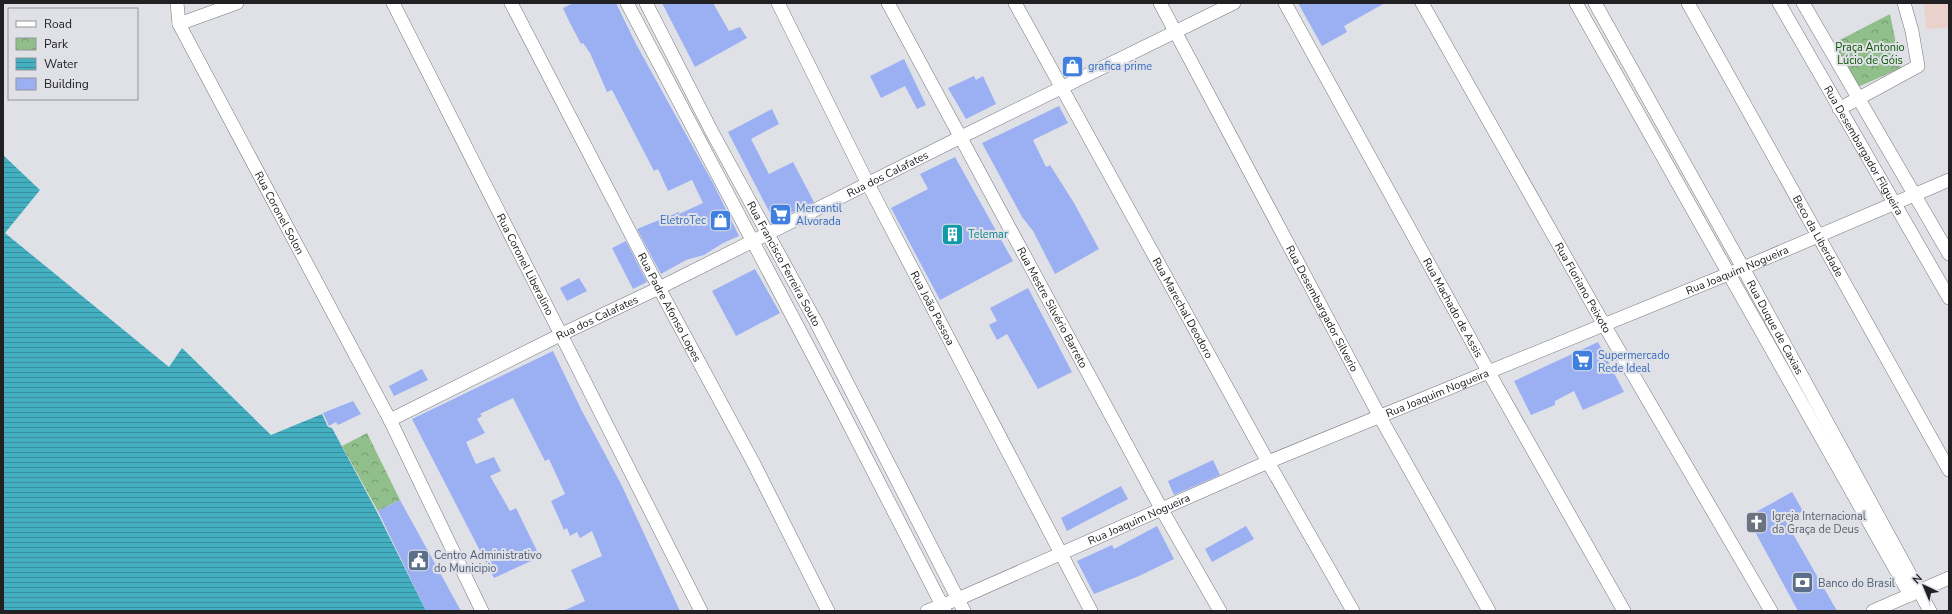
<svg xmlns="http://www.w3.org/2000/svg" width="1952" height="614" font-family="'Nunito Sans',sans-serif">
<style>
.education{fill:#ebd1cc}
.park{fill:url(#park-crowns)}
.water{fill:url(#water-rules)}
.building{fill:#9bb0f3}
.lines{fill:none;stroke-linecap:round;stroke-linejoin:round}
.minor-casing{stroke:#76787d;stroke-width:14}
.minor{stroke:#fff;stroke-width:13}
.labels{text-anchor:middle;stroke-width:4;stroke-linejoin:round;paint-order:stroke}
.park-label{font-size:11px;fill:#0d5705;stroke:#dfe1e7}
.shop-label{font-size:11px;fill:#366cbe;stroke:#dfe1e7;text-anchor:start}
.street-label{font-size:11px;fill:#212123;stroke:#dfe1e7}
.culture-label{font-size:11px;fill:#0d838f;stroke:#dfe1e7;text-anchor:start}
.worship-label{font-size:11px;fill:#5b616d;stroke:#dfe1e7;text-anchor:start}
.service-label{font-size:11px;fill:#4e5e75;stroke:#dfe1e7;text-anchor:start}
</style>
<defs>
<pattern id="park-crowns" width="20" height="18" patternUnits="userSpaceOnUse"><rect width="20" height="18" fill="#91bf8b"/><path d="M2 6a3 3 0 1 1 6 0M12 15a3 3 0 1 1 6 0" fill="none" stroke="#769b71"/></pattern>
<pattern id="water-rules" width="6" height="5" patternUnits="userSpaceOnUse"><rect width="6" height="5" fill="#43afc1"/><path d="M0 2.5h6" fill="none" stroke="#388e9c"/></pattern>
</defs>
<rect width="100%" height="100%" fill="#dfe1e7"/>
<path class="education" d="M1924 3H1949V28L1926 29Z"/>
<path class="park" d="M1890 14 1901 68 1858 87 1834 43Z
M367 433 400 500 378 511 342 446Z"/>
<path class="water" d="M3 155 40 190 5 233 169 367 182 348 271 435 322 414 328 427 332 428 377 512 426 611H3Z"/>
<path class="building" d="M573 3H616L636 44 714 185 739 236 723 243 704 255 686 260 661 274 637 229 679 212V214L703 203 692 180 668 191 658 169 654 171 612 90 607 92 590 53 583 43 581 44 569 21 563 8Z
M662 3H713L729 31 740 27 747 38 695 67Z
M1298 3H1385L1344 26 1347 32 1322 46Z
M904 59 926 105 917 109 905 86 881 98 870 76Z
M974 76 976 80 983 76 996 104 966 119 948 88Z
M1059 106 1068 123 1033 140 1046 167 1050 165 1074 203 1099 249 1055 274 1033 231 1022 217 982 143Z
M772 109 779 124 751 139 769 174 793 162 814 202 774 221 728 132Z
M955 157 1013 261 940 300 891 208 928 189 920 174Z
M626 241 647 282 633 289 612 248Z
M755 269 780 313 736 336 712 291Z
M579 278 587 291 567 301 560 288Z
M1028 288 1072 372 1038 389 1007 334 997 340 989 325 997 321 990 308Z
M1598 342 1624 392 1583 410 1574 391 1555 401V405L1531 415 1514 381Z
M553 351 582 411 621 484 680 611H563L585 601 571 570 602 556 592 531 580 538 577 532 570 536 567 528 564 530 551 501 565 494 549 459 545 461 513 398 480 414 482 416 477 419 485 433 466 442 476 464 494 457 501 471 490 476 510 511 516 508 540 557 494 578 412 419Z
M422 369 428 380 394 396 389 386Z
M353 401 361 414 338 425 336 422 329 426 323 413Z
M1213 460 1220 475 1174 495 1168 481Z
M1121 486 1128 499 1067 531 1061 518Z
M1792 492 1803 511 1785 520 1837 611H1798L1747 517Z
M400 500 461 611H426L378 511Z
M1157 526 1174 559 1139 576 1094 594 1077 561 1112 545 1114 549Z
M1246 526 1254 539 1212 562 1205 549Z"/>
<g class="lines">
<defs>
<g id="minor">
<path id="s1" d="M177 3 179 24 390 420 482 611"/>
<path id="s2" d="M393 3 701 611"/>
<path id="s3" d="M511 3 659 288 753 462 828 611"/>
<path d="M627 3 838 403 945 611"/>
<path id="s4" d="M646 3 712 132 816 322 964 611"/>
<path id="s5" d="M778 3 868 184 1091 611"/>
<path id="s6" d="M888 3 1162 510 1220 611"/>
<path id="s7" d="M1015 3 1268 462 1353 611"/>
<path id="s8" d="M1160 3 1380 417 1489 611"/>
<path id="s9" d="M1285 3 1488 371 1624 611"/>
<path id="s10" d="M1422 3 1603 323 1771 611"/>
<path d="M1576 3 1910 595"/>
<path id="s11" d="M1595 3 1743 268 1930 611"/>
<path id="s12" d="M1688 3 1949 470"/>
<path id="s13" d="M1779 3 1949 298"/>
<path d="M1803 3 1949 254"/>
<path d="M179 24 237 3"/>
<path d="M1839 109 1918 66 1912 31 1904 3"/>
<path id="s14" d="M390 420 562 334 659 288 961 137 1234 3"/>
<path id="s15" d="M927 611 958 599 1268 462 1743 268 1949 180"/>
<path d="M1873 611 1949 578"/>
</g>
</defs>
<use href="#minor" class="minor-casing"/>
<use href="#minor" class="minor"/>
</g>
<defs>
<symbol id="shop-square" viewBox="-11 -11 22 22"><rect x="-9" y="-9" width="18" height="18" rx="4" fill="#3f7fe0" stroke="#dfe1e7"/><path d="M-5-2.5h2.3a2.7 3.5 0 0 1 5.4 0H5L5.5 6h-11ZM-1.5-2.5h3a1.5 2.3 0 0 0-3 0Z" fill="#fff"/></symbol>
<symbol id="supermarket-square" viewBox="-11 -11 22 22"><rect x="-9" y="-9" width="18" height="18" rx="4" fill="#3f7fe0" stroke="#dfe1e7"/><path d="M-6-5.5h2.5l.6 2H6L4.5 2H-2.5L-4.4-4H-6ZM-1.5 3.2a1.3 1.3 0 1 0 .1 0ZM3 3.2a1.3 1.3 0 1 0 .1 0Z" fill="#fff"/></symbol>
<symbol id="building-square" viewBox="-11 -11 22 22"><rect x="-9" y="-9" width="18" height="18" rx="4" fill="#0f9aa8" stroke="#dfe1e7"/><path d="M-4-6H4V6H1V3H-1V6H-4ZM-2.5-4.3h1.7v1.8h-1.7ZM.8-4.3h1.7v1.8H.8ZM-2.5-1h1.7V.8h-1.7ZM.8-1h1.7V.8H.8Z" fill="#fff"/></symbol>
<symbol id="church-square" viewBox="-11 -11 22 22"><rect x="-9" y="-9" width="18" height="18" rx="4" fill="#6b7280" stroke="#dfe1e7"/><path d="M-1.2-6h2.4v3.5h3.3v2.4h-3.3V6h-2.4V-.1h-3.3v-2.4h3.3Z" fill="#fff"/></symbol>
<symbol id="civic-square" viewBox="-11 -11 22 22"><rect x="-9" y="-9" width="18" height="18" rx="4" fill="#5c6f8a" stroke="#dfe1e7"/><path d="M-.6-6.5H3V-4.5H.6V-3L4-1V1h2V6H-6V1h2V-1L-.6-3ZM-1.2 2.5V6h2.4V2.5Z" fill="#fff"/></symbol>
<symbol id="bank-square" viewBox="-11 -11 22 22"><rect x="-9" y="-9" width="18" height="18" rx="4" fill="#5c6f8a" stroke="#dfe1e7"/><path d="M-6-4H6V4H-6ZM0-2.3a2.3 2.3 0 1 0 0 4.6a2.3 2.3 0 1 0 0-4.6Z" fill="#fff"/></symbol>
</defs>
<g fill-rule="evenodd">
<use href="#shop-square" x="1060" y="54" width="25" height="25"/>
<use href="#supermarket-square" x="768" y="202" width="25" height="25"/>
<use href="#shop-square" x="708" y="208" width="25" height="25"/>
<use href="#building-square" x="940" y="222" width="25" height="25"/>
<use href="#supermarket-square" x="1570" y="348" width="25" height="25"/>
<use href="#church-square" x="1744" y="510" width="25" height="25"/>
<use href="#civic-square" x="406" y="548" width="25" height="25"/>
<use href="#bank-square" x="1790" y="570" width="25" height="25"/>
</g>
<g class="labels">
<g class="park-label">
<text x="1870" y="51">Praça Antonio<tspan x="1870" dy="13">Lúcio de Góis</tspan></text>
</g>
<g class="shop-label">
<text x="1088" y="70">grafica prime</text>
<text x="796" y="212">Mercantil<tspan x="796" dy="13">Alvorada</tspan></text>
<text x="706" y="224" text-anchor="end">EletroTec</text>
<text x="1598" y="359">Supermercado<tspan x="1598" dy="13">Rede Ideal</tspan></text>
</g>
<g class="street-label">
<text dy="4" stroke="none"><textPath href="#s13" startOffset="170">Rua Desembargador Filgueira</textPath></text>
<text dy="4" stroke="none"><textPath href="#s14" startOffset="555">Rua dos Calafates</textPath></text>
<text dy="4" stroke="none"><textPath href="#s1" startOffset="235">Rua Coronel Solon</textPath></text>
<text dy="4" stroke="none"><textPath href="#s12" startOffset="267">Beco da Liberdade</textPath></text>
<text dy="4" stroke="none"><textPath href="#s4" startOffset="295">Rua Francisco Ferreira Souto</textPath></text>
<text dy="4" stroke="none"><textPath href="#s2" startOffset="293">Rua Coronel Liberalino</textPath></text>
<text dy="4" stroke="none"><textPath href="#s15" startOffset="879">Rua Joaquim Nogueira</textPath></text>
<text dy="4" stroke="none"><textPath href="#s10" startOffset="327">Rua Floriano Peixoto</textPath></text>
<text dy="4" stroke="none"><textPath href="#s3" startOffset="343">Rua Padre Afonso Lopes</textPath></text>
<text dy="4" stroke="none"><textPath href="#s6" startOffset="346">Rua Mestre Silvério Barreto</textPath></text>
<text dy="4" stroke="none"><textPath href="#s7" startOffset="348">Rua Marechal Deodoro</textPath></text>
<text dy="4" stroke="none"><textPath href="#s5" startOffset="342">Rua João Pessoa</textPath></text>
<text dy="4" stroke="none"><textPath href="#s8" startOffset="346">Rua Desembargador Silverio</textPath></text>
<text dy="4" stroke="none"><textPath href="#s9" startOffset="348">Rua Machado de Assis</textPath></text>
<text dy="4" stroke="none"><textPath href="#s14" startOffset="231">Rua dos Calafates</textPath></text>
<text dy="4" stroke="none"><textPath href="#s11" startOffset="371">Rua Duque de Caxias</textPath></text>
<text dy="4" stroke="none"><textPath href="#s15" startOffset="555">Rua Joaquim Nogueira</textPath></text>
<text dy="4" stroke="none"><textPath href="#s15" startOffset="231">Rua Joaquim Nogueira</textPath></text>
</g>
<g class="culture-label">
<text x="968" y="238">Telemar</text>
</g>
<g class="worship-label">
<text x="1772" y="520">Igreja Internacional<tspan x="1772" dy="13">da Graça de Deus</tspan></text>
</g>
<g class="service-label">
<text x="434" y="559">Centro Administrativo<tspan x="434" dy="13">do Municipio</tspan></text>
<text x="1818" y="587">Banco do Brasil</text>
</g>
</g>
<rect width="1952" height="614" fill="none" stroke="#212123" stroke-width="8"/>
<rect x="8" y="8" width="130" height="92" fill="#dfe1e7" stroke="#939499"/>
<rect x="16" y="21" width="20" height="6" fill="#ffffff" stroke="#939499"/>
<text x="44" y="28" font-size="12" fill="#212123">Road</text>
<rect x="16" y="38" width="20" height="12" fill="url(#park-crowns)" stroke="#939499"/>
<text x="44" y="48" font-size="12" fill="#212123">Park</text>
<rect x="16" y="58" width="20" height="12" fill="url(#water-rules)" stroke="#939499"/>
<text x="44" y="68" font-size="12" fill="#212123">Water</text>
<rect x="16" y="78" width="20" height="12" fill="#9bb0f3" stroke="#939499"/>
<text x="44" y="88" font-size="12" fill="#212123">Building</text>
<g transform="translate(1924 586) rotate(316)" stroke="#dfe1e7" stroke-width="3" paint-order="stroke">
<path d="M0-3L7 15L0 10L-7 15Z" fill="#212123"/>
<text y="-6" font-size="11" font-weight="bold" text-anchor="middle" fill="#212123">N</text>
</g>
</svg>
